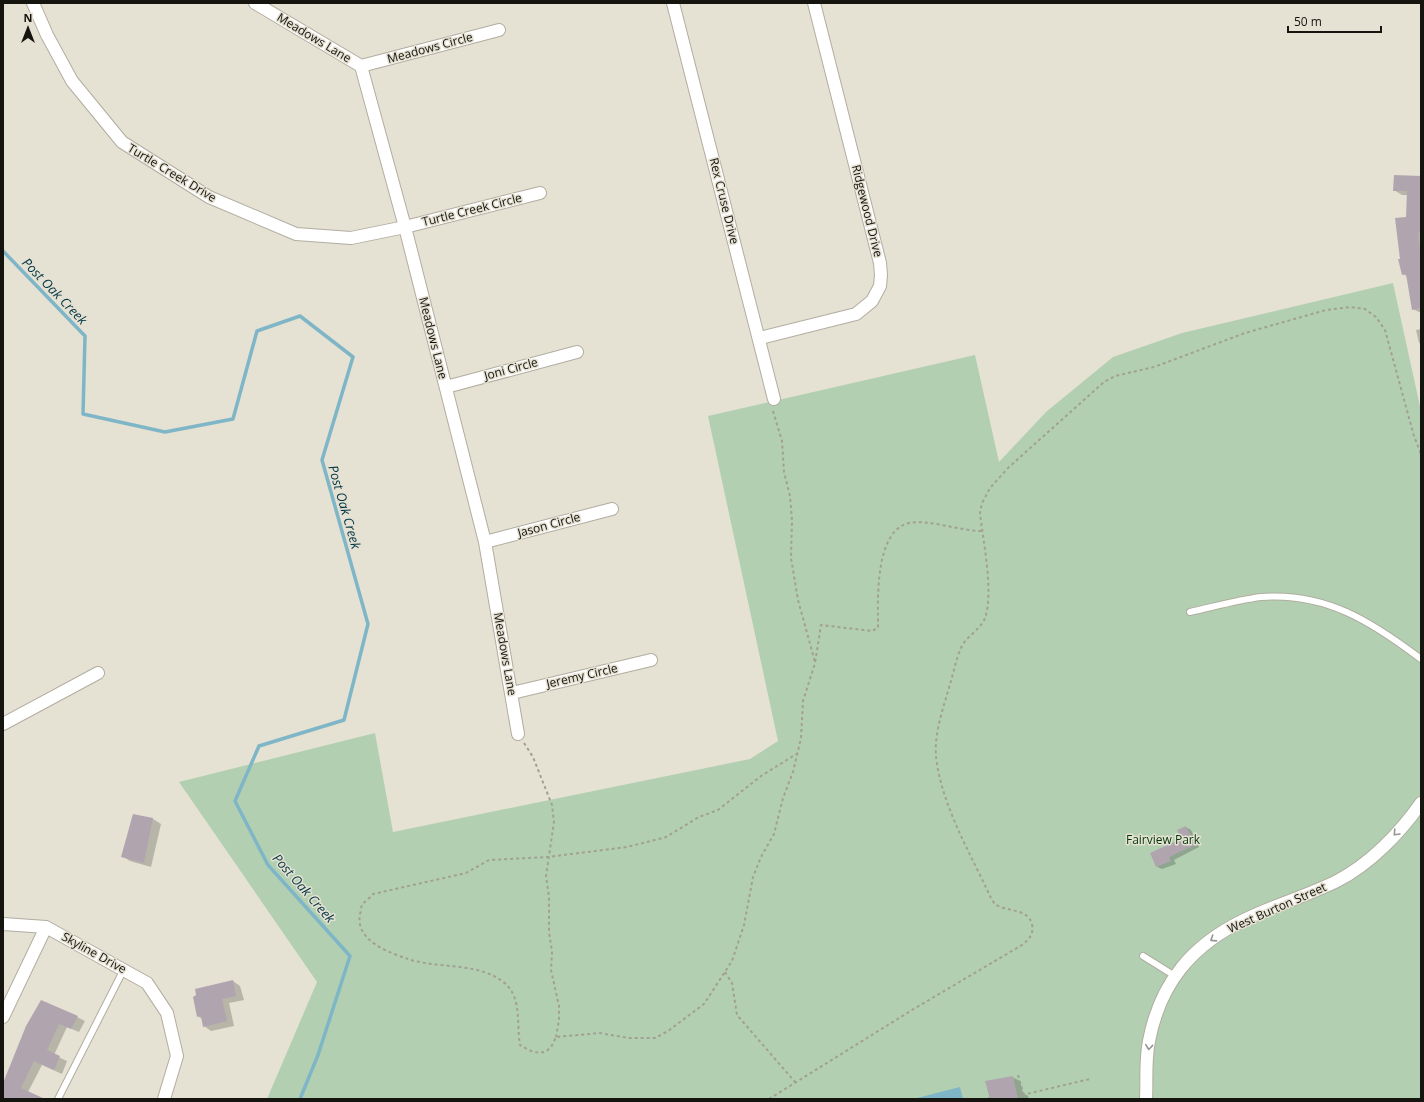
<svg xmlns="http://www.w3.org/2000/svg" width="1424" height="1102" font-family="'Open Sans',sans-serif">
<style>
.green{fill:#b2d0b1}
.water{fill:#7fb6c7}
.shadow{fill:#0003}
.lines{fill:none;stroke-linecap:round;stroke-linejoin:round}
.stream{stroke:#7fb6c7;stroke-width:3.5}
.building{fill:#b0a5af}
.service-casing{stroke:#b1ada0;stroke-width:8}
.minor-casing{stroke:#b1ada0;stroke-width:14}
.path{stroke:#a29f94;stroke-width:2;stroke-dasharray:3 3;stroke-linecap:butt}
.service{stroke:#fff;stroke-width:6}
.minor{stroke:#fff;stroke-width:12}
.oneway{stroke:#969593}
.labels{text-anchor:middle;stroke-width:3;stroke-linejoin:round;paint-order:stroke}
.street-label{font-size:12px;fill:#16140f;stroke:#e5e1d3}
.park-label{font-size:12px;fill:#013708;stroke:#e5e1d3}
.water-label{font-size:13px;font-style:italic;fill:#003643;stroke:#e5e1d3}
</style>
<rect width="100%" height="100%" fill="#e5e1d3"/>
<path class="green" d="M1393 283 1421 411V1099H267L317 982 179 782 375 733 393 832 750 759 778 741 708 416 975 355 999 462 1046 412 1113 357 1182 333Z"/>
<path class="water" d="M960 1087 963 1099H913Z"/>
<path class="shadow" d="M1421 177V313L1413 309 1408 277 1403 274 1401 259 1407 217 1408 195H1402L1394 190Z
M1421 329V344L1419 343 1416 330Z
M133 815 153 819 161 824 151 867 130 861 122 856Z
M1186 827 1191 830 1199 847 1174 860 1176 864 1162 869 1157 867 1183 840Z
M233 981 240 986 244 1000 229 1003 234 1026 211 1031 204 1026 202 1019 198 1016Z
M77 1017 85 1021 79 1032 67 1027 54 1055 67 1061 62 1074 42 1065 28 1092 42 1099H3V1085L27 1027Z
M1012 1077 1020 1081 1023 1093 1028 1096 1029 1099H983L990 1097Z"/>
<g class="lines">
<path class="stream" d="M3 251 85 336 83 414 165 432 233 419 257 331 300 316 353 357 322 460 368 624 344 720 259 746 235 801 268 865 350 956 318 1055 300 1099"/>
</g>
<path class="building" d="M1394 175 1421 176V232L1418 233 1421 259V308L1412 310 1406 274 1402 275 1398 259H1400L1395 218 1406 217 1407 191H1393Z
M133 814 153 818 144 863 121 857Z
M1186 826 1195 845 1169 857 1171 861 1156 867 1150 853 1181 839 1177 830Z
M233 980 236 996 222 999 227 1021 203 1027 201 1016 197 1017 193 997 196 995 195 989Z
M41 1000 78 1016 71 1029 59 1024 47 1050 60 1056 54 1070 34 1061 21 1088 45 1099H3V1083L26 1026Z
M1013 1076 1018 1099H990L985 1081Z"/>
<g class="lines">
<defs>
<path id="service" d="M1190 612C1213 607 1237 600 1261 597 1326 592 1372 622 1421 659
M1143 956 1175 976
M58 1099 124 969"/>
<path id="minor" d="M33 3 47 35 72 81 122 142 209 197 296 234 351 238 405 227 540 193
M255 3 361 66 405 227 485 542 518 734
M673 3 774 399
M361 66 499 30
M760 338 856 314 872 301 880 286 881 275 880 263 814 3
M446 387 577 352
M485 542 612 509
M512 693 651 660
M3 724 98 673
M3 924 46 927 147 983 167 1013 177 1056 164 1099
M3 1017 46 927
M1146 1099C1147 1080 1145 1060 1149 1041 1160 983 1192 945 1244 920 1274 905 1307 896 1337 881 1370 864 1400 833 1421 803"/>
</defs>
<use href="#service" class="service-casing"/>
<use href="#minor" class="minor-casing"/>
<path class="path" d="M773 411 782 441 784 472 790 496 792 520 791 558 798 600 815 662
M524 743 533 757 552 805 554 822 546 876 549 897V932L552 952 551 970 559 1006V1020L556 1037
M798 753 761 776 718 810 699 817 666 837 627 847 548 857 489 860 466 873 373 894C370 898 365 901 362 905 361 907 361 911 360 914 355 940 387 952 408 959 438 969 476 962 502 981 523 996 516 1023 520 1045 528 1050 540 1057 549 1049 552 1047 554 1041 556 1037L600 1033 628 1038H655L668 1031 704 1004 732 961 744 925 753 877 761 857 774 834 783 798 793 772 801 738 803 701 815 663 821 625 872 631 878 628C878 602 874 531 909 523 928 519 960 531 982 531
M725 972 732 983 737 1015 795 1082
M1018 1075 1025 1099
M1022 1095 1090 1079
M769 1099 912 1010 1022 945C1029 939 1034 935 1032 924 1028 908 1006 912 995 904 993 902 991 898 990 896 971 855 944 809 937 764 932 737 943 710 950 684 954 672 956 658 962 646 967 636 981 629 985 618 994 592 983 541 980 513L982 503 990 488 1008 468 1104 382 1115 376 1154 367 1245 333 1326 310 1350 307 1365 309 1376 317 1385 330 1414 436 1421 454"/>
<use href="#service" class="service"/>
<use href="#minor" class="minor"/>
</g>
<defs><path id="oneway-chevron" d="M-2-3.5L2.5 0L-2 3.5" fill="none" stroke-width="1.6" stroke-linecap="round" stroke-linejoin="round"/></defs>
<g class="oneway">
<use href="#oneway-chevron" transform="translate(1396 833) rotate(133)"/>
<use href="#oneway-chevron" transform="translate(1213 939) rotate(147)"/>
<use href="#oneway-chevron" transform="translate(1149 1047) rotate(96)"/>
</g>
<g class="labels">
<g class="street-label">
<text transform="translate(314 38) rotate(31)" y="4">Meadows Lane</text>
<text transform="translate(430 48) rotate(-15)" y="4">Meadows Circle</text>
<text transform="translate(172 173) rotate(31)" y="4">Turtle Creek Drive</text>
<text transform="translate(724 201) rotate(76)" y="4">Rex Cruse Drive</text>
<text transform="translate(472 210) rotate(-14)" y="4">Turtle Creek Circle</text>
<text transform="translate(867 211) rotate(76)" y="4">Ridgewood Drive</text>
<text transform="translate(433 338) rotate(76)" y="4">Meadows Lane</text>
<text transform="translate(511 369) rotate(-15)" y="4">Joni Circle</text>
<text transform="translate(549 525) rotate(-15)" y="4">Jason Circle</text>
<text transform="translate(505 654) rotate(80)" y="4">Meadows Lane</text>
<text transform="translate(582 676) rotate(-13)" y="4">Jeremy Circle</text>
<text transform="translate(1277 908) rotate(-24)" y="4">West Burton Street</text>
<text transform="translate(94 953) rotate(29)" y="4">Skyline Drive</text>
</g>
<g class="park-label">
<text x="1163" y="844">Fairview Park</text>
</g>
<g class="water-label">
<text transform="translate(55 291) rotate(46)" y="5">Post Oak Creek</text>
<text transform="translate(345 507) rotate(74)" y="5">Post Oak Creek</text>
<text transform="translate(304 888) rotate(49)" y="5">Post Oak Creek</text>
</g>
</g>
<rect width="1424" height="1102" fill="none" stroke="#16140f" stroke-width="8"/>
<g transform="translate(28 28)" stroke="#e5e1d3" stroke-width="3" paint-order="stroke">
<path d="M0-3L7 15L0 10L-7 15Z" fill="#16140f"/>
<text y="-6" font-size="11" font-weight="bold" text-anchor="middle" fill="#16140f">N</text>
</g>
<path d="M1288 26v6h93v-6" fill="none" stroke="#16140f" stroke-width="2"/>
<text x="1294" y="26" font-size="12" fill="#16140f" stroke="#e5e1d3" stroke-width="3" paint-order="stroke">50 m</text>
</svg>
